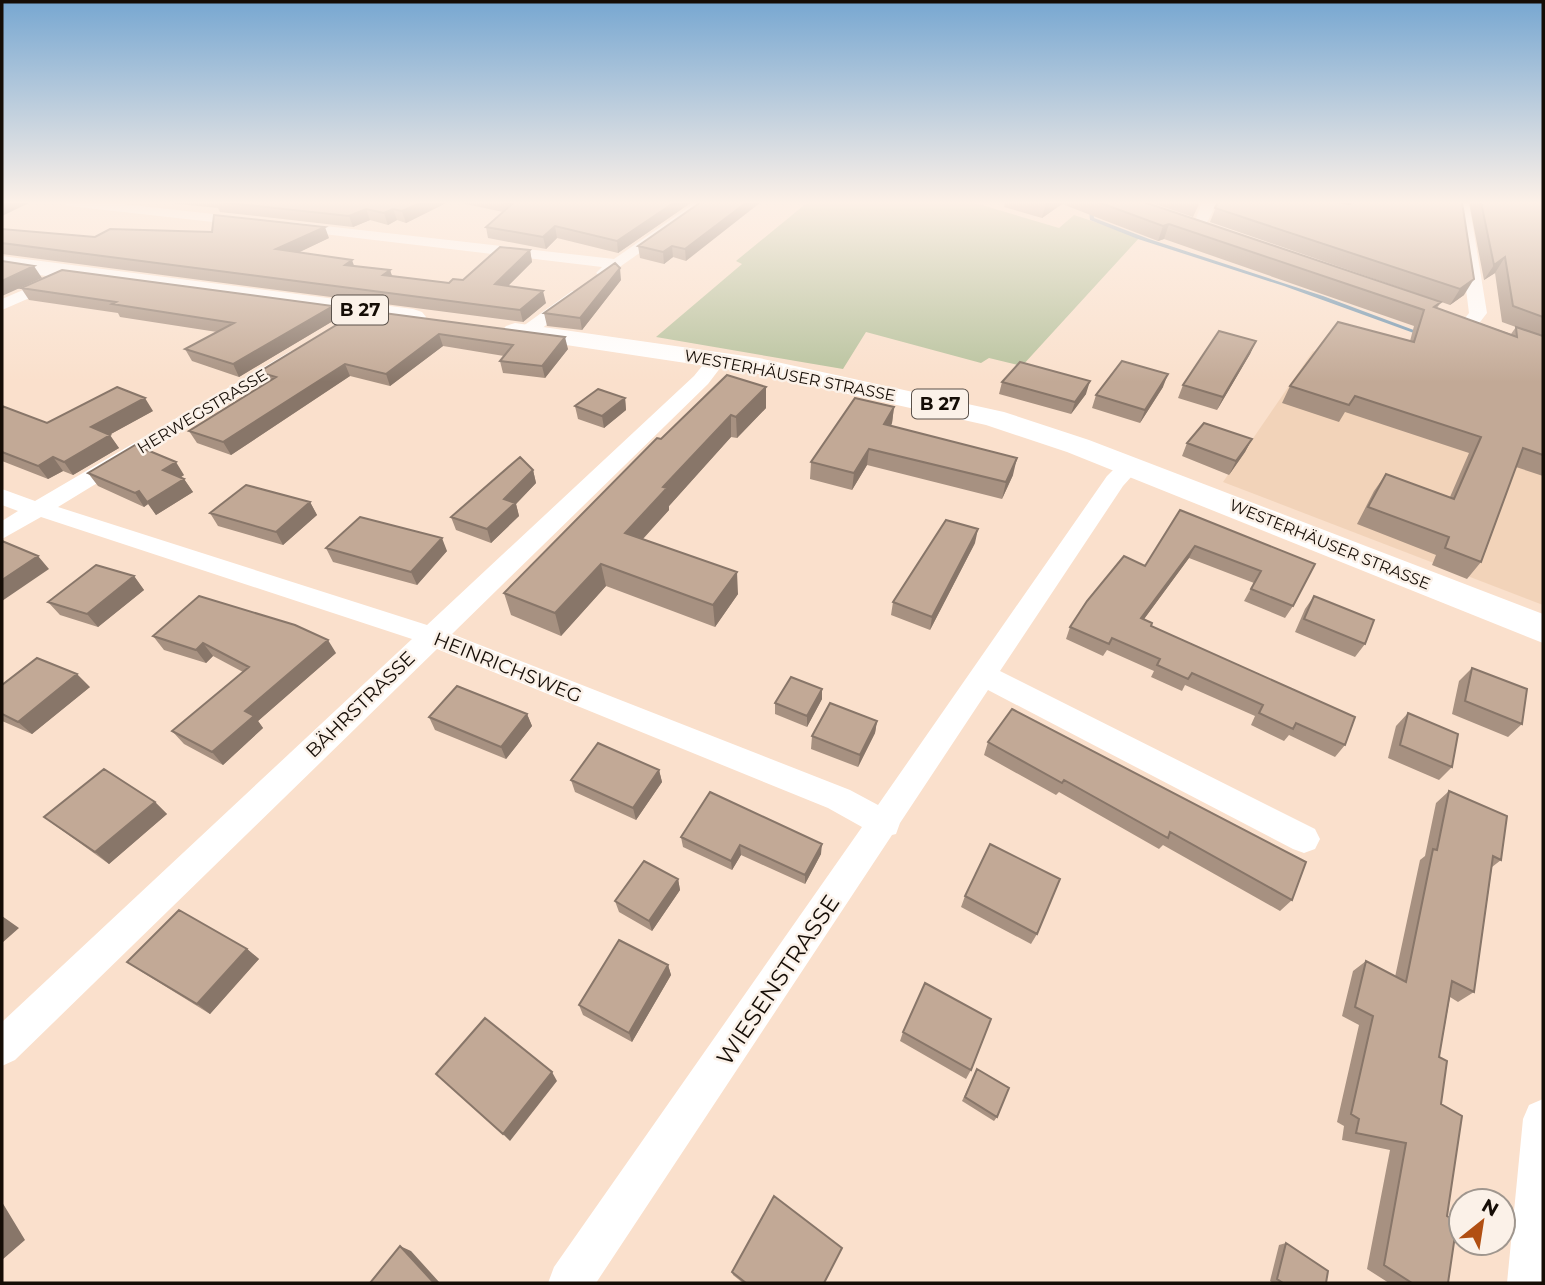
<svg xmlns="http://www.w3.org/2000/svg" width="1545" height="1285" font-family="Montserrat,sans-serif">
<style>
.built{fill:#f2d3b9}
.green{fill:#b7c29d}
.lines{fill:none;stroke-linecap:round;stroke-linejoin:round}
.stream{fill:#6e94af;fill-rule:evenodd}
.minor{fill:#fff;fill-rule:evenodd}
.primary{fill:#fff;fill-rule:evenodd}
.wall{fill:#a79181}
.shaded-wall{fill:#887669}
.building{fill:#c2a996;stroke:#887669;stroke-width:2}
.labels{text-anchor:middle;stroke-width:5;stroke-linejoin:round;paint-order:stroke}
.far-street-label{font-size:16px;fill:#150d06;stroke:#fbf1e8}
.shield{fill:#fbf1e8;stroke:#5a514a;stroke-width:2}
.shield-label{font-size:18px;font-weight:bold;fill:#150d06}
.street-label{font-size:19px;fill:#150d06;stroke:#fbf1e8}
.near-street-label{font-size:23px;fill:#150d06;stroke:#fbf1e8}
</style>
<rect width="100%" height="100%" fill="#fae0cc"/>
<path class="built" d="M1313 351 1543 419V605L1223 482Z"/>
<path class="green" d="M808 202H972L1059 228 1074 215 1140 237 1022 366 989 358 981 363 866 332 843 369 656 337 742 264 736 261Z"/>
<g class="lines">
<path class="stream" d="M1088 202H1092L1094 218 1149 239 1323 296 1427 335 1422 336 1284 286 1138 239 1090 220Z"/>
<path class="minor" d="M62 202H105L249 218 256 222 249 226 69 206Z
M696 202H712L604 278 596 273 602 267 290 230 283 226 290 222 614 259Z
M1202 202H1216C1211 216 1206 232 1188 229L1186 226 1196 218Z
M1455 202H1469L1487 313 1477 326 1471 327 1462 322 1469 313Z
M58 275 64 277V283L2 310V299Z
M572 291 578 292V300L531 337H519L516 333 519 329Z
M291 351 300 357 297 361 58 507 427 625 694 376 711 355H725L727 359 708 384 452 634 850 790 878 805 1107 476 1122 461H1138L1141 466 1123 486 1000 671 1315 829 1320 839 1315 849 1304 853 1293 849 988 690 900 823 896 834 892 835 596 1283H548L554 1267 862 827 828 808 437 649 15 1060 2 1066V1022L412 639 41 517 2 539V521L18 511 2 505V489L35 501Z
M1543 1099V1283H1507L1523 1119 1529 1105Z"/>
<path class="primary" d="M2 256 413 309 422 312 426 317 422 322 413 325 2 270Z
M515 323 759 358 1004 412 1089 440 1543 614V643L1067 452 986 425 759 374 506 336 502 331 506 326Z"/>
</g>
<path class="wall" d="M158 202H448L406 223 397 220 388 225 370 220 353 227 220 212 218 208Z
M456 202H692L618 253 557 238 546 249 488 238 486 227 503 212Z
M701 202 686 261 673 257 664 264 640 258 638 246Z
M1005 202H1144L1441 302 1437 308 1511 334 1516 327 1524 330 1502 322 1495 273 1484 280 1469 202H1543V476L1516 467 1481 562 1467 579 1432 565 1436 555 1357 524 1374 491 1386 474 1450 497 1469 453 1345 412 1339 422 1282 403 1290 386 1410 341 1414 326 1164 239 1158 241 1062 204 1042 218 1004 207Z
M1149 202H1200L1193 217Z
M1218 202 1345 203V202H1462L1464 295 1450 305 1210 222Z
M2 229 95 237 329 238 299 252 354 266 390 270 392 276 449 283 463 280 530 250 532 262 508 286 546 303 523 322 2 254Z
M621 280 582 330 547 326 544 313Z
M21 288 333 306 338 318 239 377 192 361 185 349 217 332 120 317 118 313 29 300Z
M361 310 568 349 545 378 503 373 500 361 504 356 443 346 390 386 350 376 231 455 197 443 189 431 265 384 259 372Z
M1256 341 1250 354 1217 410 1178 398 1183 385Z
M727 375 766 408 737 438 731 437 669 506V510L643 539 738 594 715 627 606 586 561 636 511 615 504 593 661 439Z
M1002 382 1086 394 1071 414 999 394Z
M1163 387 1140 423 1092 408 1096 395Z
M625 398 626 410 604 428 578 419 575 406Z
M2 406 47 423 153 411 109 435 119 448 73 475 63 471 48 479 2 461Z
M894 407 892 423 891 426 1013 475 1002 499 867 465 852 490 810 479 811 462Z
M1252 439 1245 452 1229 475 1182 456 1187 443Z
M533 470 536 483 516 504 519 516 491 543 456 530 451 517Z
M88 473 184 475 181 477 184 479 193 492 156 515 148 504 144 507 98 486Z
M310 502 317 515 283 545 218 526 210 513Z
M1180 510 1315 564 1293 606 1285 618 1244 601 1254 583 1189 558 1144 619 1151 626 1345 745 1335 757 1289 735 1284 741 1251 725 1255 716 1185 685 1182 691 1151 677 1154 671 1107 650 1103 656 1066 639 1070 627 1145 566Z
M975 543 930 630 891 615 893 602Z
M326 548 447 551 417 585 333 562Z
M134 576 144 590 98 627 60 615 48 602Z
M1314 596 1365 644 1355 657 1295 632 1305 609Z
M153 636 336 653 258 721 263 728 223 765 184 744 172 731 243 672 213 656 206 663 164 650Z
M1472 668 1522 724 1508 737 1452 714 1459 681Z
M2 685 90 687 32 734 2 721Z
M822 689V699L807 727 775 714V703Z
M1012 709 1292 900 1280 911 1163 845 1159 849 1059 792 1056 795 984 755 988 742Z
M1408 713 1452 767 1439 780 1388 758 1396 726Z
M527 714 532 726 506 759 435 730 429 717Z
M877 721 875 733 858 767 811 749 812 736Z
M659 770 662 782 636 820 575 792 571 780Z
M1449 791 1501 860 1492 867 1474 992 1458 1002 1450 997 1439 1057 1447 1216 1448 1283H1389L1367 1269 1390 1150 1342 1140 1344 1126 1337 1122 1359 1025 1342 1016 1353 971 1366 961 1395 977 1420 860 1425 856 1436 803Z
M155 802 167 814 109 864 59 828 44 817Z
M681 837 821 854 805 884 741 855 732 870 683 847Z
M678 879 680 890 652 931 619 912 615 901Z
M965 896 1037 934 1031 944 961 907Z
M247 949 259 959 210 1014 142 972 127 962Z
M668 965 671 975 632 1042 583 1015 579 1005Z
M903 1032 971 1070 966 1079 900 1041Z
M977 1069 997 1117 994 1121 962 1101Z
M1286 1243 1326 1283H1273L1270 1281 1279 1245Z
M732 1272 825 1283H743L733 1275Z"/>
<path class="shaded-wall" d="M2 202H31L2 216Z
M423 202H448L406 223 402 211Z
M675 202H692L618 253 617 241Z
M747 202H761L686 261 685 249Z
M1048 202H1063L1062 204 1042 218 1046 203Z
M366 209 370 220 353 227 349 216Z
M393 209 397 220 388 225 384 213Z
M1169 224 1164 239 1158 241 1163 226Z
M555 226 557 238 546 249 543 237Z
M325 227 329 238 281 261 276 249Z
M672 246 673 257 664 264 663 252Z
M530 250 532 262 498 296 495 284Z
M1505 257 1495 273 1484 280 1494 265Z
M352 260 356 271 345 265Z
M34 266 42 278 2 296V281Z
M620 268 621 280 582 330 580 318Z
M390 270 394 282 383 275Z
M1474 279 1464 295 1450 305 1460 289Z
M543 291 546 303 523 322 520 310Z
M333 306 338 318 239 377 233 364Z
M439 334 443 346 390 386 386 374Z
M565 337 568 349 545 378 542 366Z
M1256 341 1250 354 1217 410 1223 397Z
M345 364 350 376 231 455 223 442Z
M1168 374 1163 387 1140 423 1145 410Z
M1090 381 1086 394 1071 414 1075 402Z
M766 387V408L737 438 736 417Z
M145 398 153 411 100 440 91 427Z
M625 398 626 410 604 428 602 416Z
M894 407 892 423 882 441 884 424Z
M731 415V437L669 506V510L628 555 625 533 663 487Z
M110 435 119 448 73 475 64 462Z
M1252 439 1245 452 1229 475 1236 461Z
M869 449 867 465 852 490 854 473Z
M53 457 63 471 48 479 38 466Z
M1017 458 1013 475 1002 499 1006 482Z
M176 462 184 475 172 483 163 470Z
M533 470 536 483 516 504 519 516 491 543 487 529 504 499Z
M184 479 193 492 156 515 147 502Z
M139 491 148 504 144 507 135 493Z
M310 502 317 515 283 545 276 532Z
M978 529 975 543 930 630 932 617Z
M442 538 447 551 417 585 411 572Z
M1195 546 1189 558 1136 630 1141 618Z
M38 556 49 569 2 601V580Z
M601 564 606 586 561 636 555 613Z
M737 572 738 594 715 627 713 605Z
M134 576 144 590 98 627 87 614Z
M328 640 336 653 258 721 263 728 223 765 212 752 245 711Z
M203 643 213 656 206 663 196 650Z
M77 674 90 687 32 734 18 722Z
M822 689V699L807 727V716Z
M527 714 532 726 506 759 501 747Z
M877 721 875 733 858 767 860 755Z
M659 770 662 782 636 820 633 808Z
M155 802 167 814 109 864 95 852Z
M822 844 821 854 805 884V875Z
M740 845 741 855 732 870 731 861Z
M678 879 680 890 652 931 649 921Z
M2 916 19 928 2 943Z
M247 949 259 959 210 1014 197 1004Z
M668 965 671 975 632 1042 629 1033Z
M552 1072 557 1081 510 1141 503 1134Z
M2 1202 25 1240 2 1260Z
M400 1246 411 1251 440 1283H434Z"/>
<path class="building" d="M220 202H423L402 211 393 209 384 213 366 209 349 216Z
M503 202H675L617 241 555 226 543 237 486 227 512 204Z
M701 202H747L685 249 672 246 663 252 638 246Z
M1098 202H1144L1441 302 1434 307 1517 337 1516 327 1543 336V455L1523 448 1481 562 1445 548 1449 537 1368 507 1386 474 1454 499 1481 437 1355 396 1349 405 1290 386 1338 322 1414 342 1424 310 1169 224 1163 226Z
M1218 202H1338L1350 204V202H1462L1474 279 1460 289 1215 208Z
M1481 202H1543V317L1513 306 1505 257 1494 265Z
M214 215 325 227 276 249 352 260 345 265 390 270 383 275 449 283 453 279 463 280 500 247 530 250 495 284 543 291 520 310 2 243V229L95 237 110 229 212 232Z
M2 261 34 266 2 281Z
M615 263 620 268 580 318 544 313Z
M62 270 333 306 233 364 185 349 234 323 112 304 116 302 21 288Z
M361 310 565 337 542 366 500 361 513 345 439 334 386 374 345 364 223 442 189 431 276 377 259 372Z
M1219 331 1256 341 1223 397 1183 385Z
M1122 361 1168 374 1145 410 1096 395Z
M1020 362 1090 381 1075 402 1002 382Z
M727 375 766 387 736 417 731 415 663 487 667 488 625 533 737 572 713 605 601 564 555 613 504 593 657 438 661 439Z
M117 387 145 398 91 427 110 435 64 462 53 457 38 466 2 452V406L47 423Z
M598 389 625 398 602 416 575 406Z
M855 398 894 407 884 424 1017 458 1006 482 869 449 854 473 811 462Z
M1204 423 1252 439 1236 461 1187 443Z
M135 445 176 462 163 470 184 479 147 502 139 491 135 493 88 473Z
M520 457 533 470 504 499 515 503 487 529 451 517Z
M246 485 310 502 276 532 210 513Z
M1180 510 1315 564 1293 606 1251 589 1261 571 1195 546 1141 618 1152 623 1151 626 1355 717 1345 745 1296 723 1293 729 1259 713 1263 705 1192 673 1188 679 1157 665 1160 659 1112 638 1109 644 1070 627 1087 601 1124 556 1145 566Z
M360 517 442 538 411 572 326 548Z
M946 520 978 529 932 617 893 602Z
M2 541 38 556 2 580Z
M96 565 134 576 87 614 48 602Z
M199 596 295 625 328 640 245 711 254 716 212 752 172 731 249 667 203 643 196 650 153 636Z
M1314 596 1374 620 1365 644 1304 619Z
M37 658 77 674 18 722 2 714V685Z
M1472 668 1527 689 1522 724 1465 701Z
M791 677 822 689 807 716 775 703Z
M457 686 527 714 501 747 429 717Z
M830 703 877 721 860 755 812 736Z
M1012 709 1306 862 1292 900 1170 832 1168 838 1064 780 1062 783 988 742Z
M1408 713 1458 734 1452 767 1400 745Z
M598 743 659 770 633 808 571 780Z
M104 769 155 802 95 852 44 817Z
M1449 791 1507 816 1501 860 1493 856 1474 992 1452 981 1439 1057 1447 1061 1441 1104 1462 1116 1447 1216 1457 1222 1448 1283H1412L1384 1265 1406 1143 1356 1133 1359 1119 1351 1114 1373 1016 1355 1007 1366 961 1406 982 1433 849 1437 850Z
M710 792 822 844 805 875 740 845 731 861 681 837Z
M990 844 1060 879 1037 934 965 896Z
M644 861 678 879 649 921 615 901Z
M179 910 247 949 197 1004 127 962Z
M619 940 668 965 629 1033 579 1005Z
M925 983 991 1019 971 1070 903 1032Z
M485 1018 552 1072 503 1134 436 1074Z
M977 1069 1009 1088 997 1117 965 1097Z
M774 1196 842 1248 824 1283H746L732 1272Z
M1286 1243 1328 1271 1326 1283H1283L1277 1279Z
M400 1246 434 1283H370Z"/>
<linearGradient id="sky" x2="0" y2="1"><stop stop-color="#77a7d1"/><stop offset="0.53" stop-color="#fdf1e8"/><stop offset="1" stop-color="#fdf1e8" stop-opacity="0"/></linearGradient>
<rect width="1545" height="382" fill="url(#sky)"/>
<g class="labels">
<g class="far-street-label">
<text transform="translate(790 375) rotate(11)" y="6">WESTERHÄUSER STRASSE</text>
<text transform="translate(202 411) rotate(-31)" y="6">HERWEGSTRASSE</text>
<text transform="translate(1330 544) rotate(22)" y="6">WESTERHÄUSER STRASSE</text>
</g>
<g class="shield">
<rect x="332" y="295.5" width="56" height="29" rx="5"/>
<rect x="912" y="389.5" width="56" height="29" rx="5"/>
</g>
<g class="shield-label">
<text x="360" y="316">B 27</text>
<text x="940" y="410">B 27</text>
</g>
<g class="street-label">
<text transform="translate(508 667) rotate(22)" y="7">HEINRICHSWEG</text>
<text transform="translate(360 704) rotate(-44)" y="7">BÄHRSTRASSE</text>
</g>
<g class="near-street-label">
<text transform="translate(778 980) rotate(-56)" y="8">WIESENSTRASSE</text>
</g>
</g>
<rect width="1545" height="1285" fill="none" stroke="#150d06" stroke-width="7"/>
<g transform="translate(1482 1222) rotate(30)"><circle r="33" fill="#fbf1e8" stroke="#9f968e" stroke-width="2"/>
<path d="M0-5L12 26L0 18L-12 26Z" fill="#b14f12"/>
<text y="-10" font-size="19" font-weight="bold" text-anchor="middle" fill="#150d06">N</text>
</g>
</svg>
